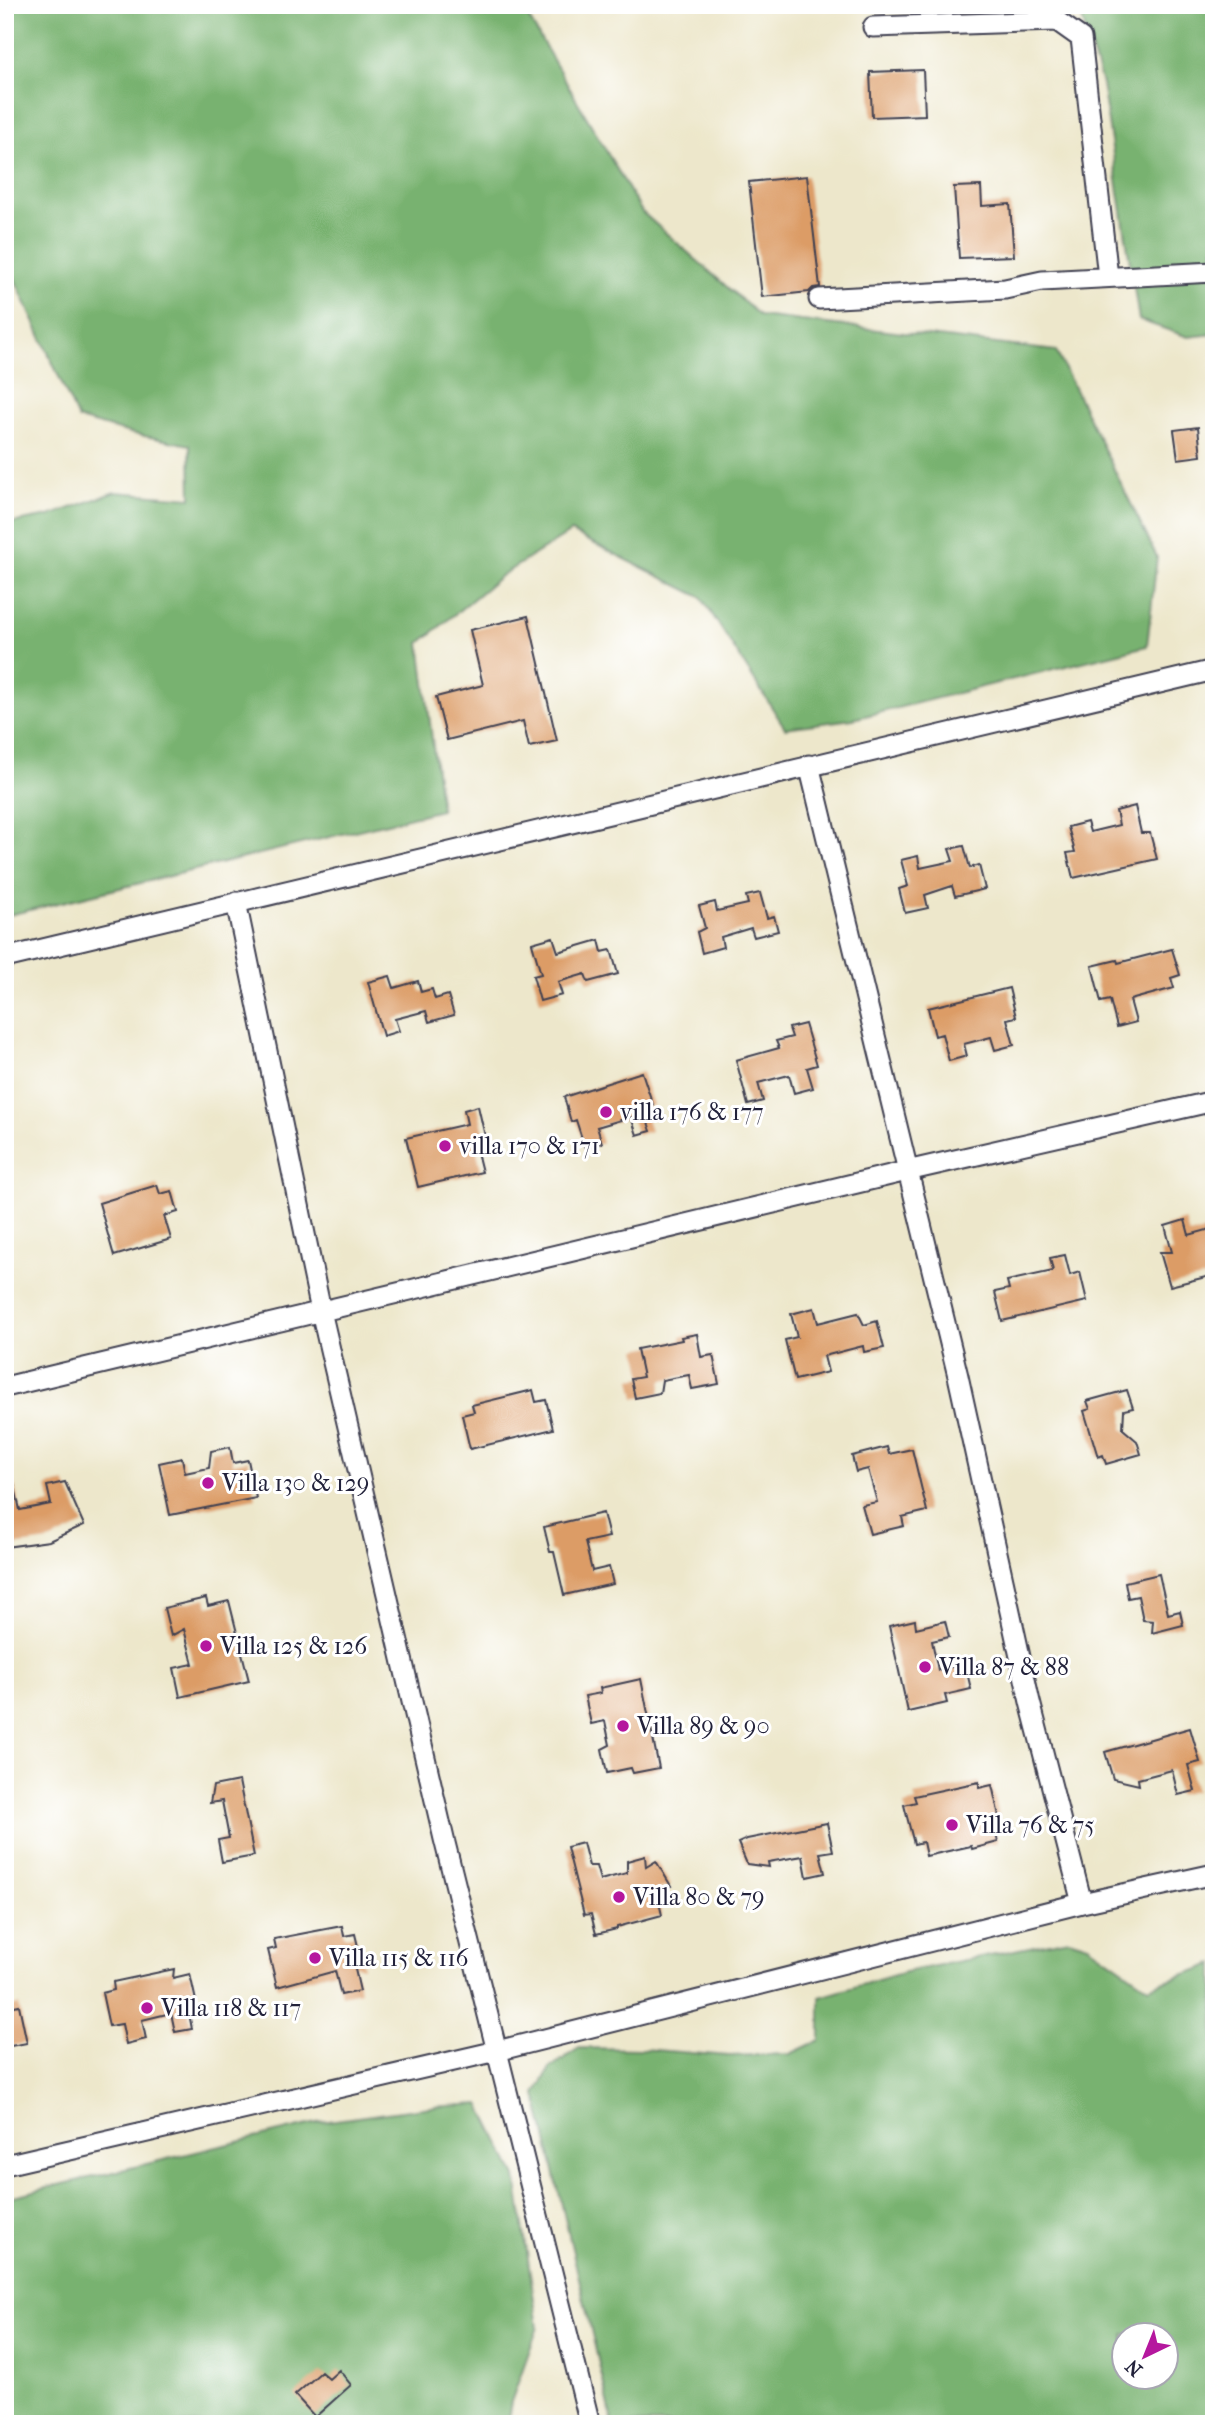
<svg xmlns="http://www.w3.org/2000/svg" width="1219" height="2429" font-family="'IM FELL French Canon',serif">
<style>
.forest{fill:#78b270;stroke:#4d6a56;stroke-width:2;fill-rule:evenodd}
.building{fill:#dc9c66}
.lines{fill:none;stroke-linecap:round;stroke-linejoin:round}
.minor-casing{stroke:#404051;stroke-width:23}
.minor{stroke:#fff;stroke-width:19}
.poi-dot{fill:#b5179e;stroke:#fff;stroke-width:2.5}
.labels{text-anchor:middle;stroke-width:6;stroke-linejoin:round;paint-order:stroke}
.poi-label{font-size:24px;fill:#22223b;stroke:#fff;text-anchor:start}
</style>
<rect width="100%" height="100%" fill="#fff"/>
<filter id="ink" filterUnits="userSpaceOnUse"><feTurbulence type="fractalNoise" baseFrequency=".0143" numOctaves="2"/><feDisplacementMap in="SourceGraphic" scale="14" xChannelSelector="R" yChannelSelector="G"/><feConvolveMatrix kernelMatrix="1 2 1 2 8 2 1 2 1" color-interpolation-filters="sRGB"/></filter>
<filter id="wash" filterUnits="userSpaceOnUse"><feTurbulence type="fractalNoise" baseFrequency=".00686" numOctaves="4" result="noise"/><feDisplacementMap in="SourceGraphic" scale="28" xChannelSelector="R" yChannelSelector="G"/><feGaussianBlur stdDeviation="1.57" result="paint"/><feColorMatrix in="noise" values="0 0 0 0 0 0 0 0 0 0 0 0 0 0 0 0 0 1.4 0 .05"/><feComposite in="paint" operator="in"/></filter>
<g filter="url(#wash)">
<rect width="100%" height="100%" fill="#ede7cb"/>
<path class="forest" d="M5 5H521L642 212 760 316 1056 351 1157 557 1147 646 853 719 785 728 701 597 571 532 502 575 420 643 441 810 5 916V524L49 516 115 492 191 498 190 445 134 434 78 419 13 275 5 267Z
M1078 5H1214V334L1188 337 1139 320 1102 84Z
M1069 1939 1088 1945 1148 1987 1214 1964V2424H613L536 2094 550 2068 579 2048 642 2049 729 2056 790 2054 820 2040V1997L905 1972ZM1124 2334H1166V2376H1124Z
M480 2104 516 2177 538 2327 511 2402 507 2424H5V2198L321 2122 431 2107Z"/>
<g id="blocks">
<path class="building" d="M923 70 925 115 872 117 870 72Z
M807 176 820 287 813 288 809 292 762 297 749 182Z
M981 186 982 206 1010 204 1014 256 959 258 954 187Z
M1198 427 1201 456 1178 459 1174 430Z
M528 616 557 741 529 747 523 721 447 740 436 697 483 685 470 630Z
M1135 806 1141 833H1150L1157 859 1073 878 1067 853 1075 852 1068 827 1087 822 1090 832 1119 825 1116 811Z
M964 846 970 868 979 865 985 889 955 896 952 886 925 895 928 908 905 913 899 889 908 886 901 860 918 856 920 868 953 861 949 849Z
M760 893 767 918 774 916 778 931 754 937 751 928 721 937 723 947 702 953 697 932 705 928 699 906 715 902 717 911 748 904 746 896Z
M553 937 558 952 599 940 602 952 611 950 618 974 588 982 585 974 558 982 562 995 540 1001 533 976 541 974 532 943Z
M1172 949 1180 975 1171 978 1174 988 1130 1000 1136 1022 1117 1027 1110 1000 1101 1002 1092 966 1117 960 1118 963Z
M390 976 394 988 418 981 421 992 432 989 435 999 448 995 454 1015 429 1022 426 1011 395 1019 399 1031 383 1036 368 982Z
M1009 988 1016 1017 1007 1019 1014 1045 995 1050 991 1037 964 1044 967 1056 949 1061 942 1034 935 1036 928 1008Z
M805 1024 817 1065 807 1068 813 1088 794 1093 789 1075 758 1083 763 1101 748 1105 736 1060 779 1048 776 1041 792 1037 789 1028Z
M642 1072 653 1105 643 1108 651 1131 637 1135 631 1117 597 1127 602 1143 585 1148 576 1120 571 1122 564 1097Z
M478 1106 487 1145 476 1148 482 1172 418 1187 406 1138 467 1124 464 1110Z
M157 1185 160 1194 172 1191 178 1212 164 1216 171 1239 114 1256 99 1203Z
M1185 1220 1189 1235 1214 1228V1275L1170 1286 1160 1252H1172L1165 1226Z
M1065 1255 1070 1275 1080 1272 1087 1301 1002 1321 995 1292 1009 1289 1007 1281 1053 1271 1050 1258Z
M814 1308 818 1323 858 1313 864 1325 877 1321 884 1348 864 1352 863 1346 824 1356 828 1372 795 1380 785 1340 797 1337 791 1314Z
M697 1334 701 1357 713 1355 719 1384 692 1389 689 1375 662 1380 660 1393 635 1398 631 1379 643 1377 637 1349 682 1340 681 1337Z
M533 1390 536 1402 546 1400 553 1429 470 1449 462 1415 474 1412 472 1405Z
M1127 1390 1133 1408 1124 1410 1123 1429 1137 1441 1141 1454 1106 1464 1103 1455 1098 1457 1084 1411 1090 1409 1087 1401Z
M230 1447 233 1463 248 1460 256 1498 170 1515 159 1463 182 1458 185 1473 209 1468 211 1451Z
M887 1447 889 1454 912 1449 927 1511 902 1517 904 1526 870 1534 862 1505 877 1502 868 1469 856 1472 852 1456Z
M5 1474H12L20 1510 51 1504 47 1486 65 1482 84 1525 49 1541 5 1547Z
M603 1513 609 1537 585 1542 592 1571 609 1567 613 1584 564 1595 554 1552H550L544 1527Z
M1159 1574 1168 1614 1180 1611 1183 1625 1152 1633 1153 1621 1143 1620 1138 1596 1128 1598 1125 1582Z
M206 1598 208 1606 229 1601 249 1681 180 1697 174 1668 193 1664 184 1629 171 1636 164 1608Z
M915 1620 916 1628 945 1621 949 1637 932 1641 938 1670 965 1664 971 1689 945 1695 947 1703 908 1712 889 1626Z
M641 1679 659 1768 633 1773 631 1768 607 1773 602 1749 610 1745 605 1721 591 1724 585 1696 601 1693 600 1688Z
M1190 1728 1200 1762 1188 1765 1195 1791 1178 1795 1172 1770 1138 1779 1139 1785 1113 1779 1105 1752Z
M239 1781 254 1856 222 1862 218 1840 229 1838 222 1801 210 1803 213 1786Z
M979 1782V1788L992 1785 999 1816 992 1818 998 1842 972 1849 971 1846 926 1856 923 1842 914 1844 904 1805 916 1802 914 1796Z
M827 1823 833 1851 820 1853 825 1873 807 1877 803 1856 768 1862 769 1867 747 1864 738 1843 747 1839Z
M583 1843 589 1866H596L600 1880 627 1873V1861L645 1856 646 1867 656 1861 671 1886 656 1890 662 1915 617 1927V1929L596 1934 591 1914 584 1915 567 1847Z
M342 1926 344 1936 355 1934 363 1967 354 1965 360 1991 341 1995 335 1971 277 1987 268 1950 276 1948 274 1939Z
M174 1969 173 1978 190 1974 196 2001 187 2003 192 2029 175 2032 171 2013 142 2020 146 2039 126 2044 122 2024 109 2026 102 1993 114 1990 113 1982Z
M19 2005 27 2043 5 2047V2008Z
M339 2370 351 2385 315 2417 295 2395 321 2372 329 2379Z"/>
</g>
</g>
<g filter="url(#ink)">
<use href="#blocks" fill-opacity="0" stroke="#404051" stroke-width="2"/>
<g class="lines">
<defs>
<path id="minor" d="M873 27 1057 21 1081 38 1108 277
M819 299 1005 289 1042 281 1214 272
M809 765 958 1376 1030 1702 1082 1903
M236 902 321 1311 444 1839 590 2424
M5 958 1214 670
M5 1387 907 1171 1214 1101
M5 2165 497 2051 1082 1903 1214 1874"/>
</defs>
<use href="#minor" class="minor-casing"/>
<use href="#minor" class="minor"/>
</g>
</g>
<g class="poi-dot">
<circle cx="606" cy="1112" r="7"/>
<circle cx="445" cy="1146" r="7"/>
<circle cx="208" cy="1483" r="7"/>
<circle cx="206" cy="1646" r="7"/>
<circle cx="925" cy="1667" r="7"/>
<circle cx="623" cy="1726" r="7"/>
<circle cx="952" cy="1825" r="7"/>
<circle cx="619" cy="1897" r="7"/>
<circle cx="315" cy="1958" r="7"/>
<circle cx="147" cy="2008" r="7"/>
</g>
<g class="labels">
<g class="poi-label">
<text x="620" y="1120">villa 176 &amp; 177</text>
<text x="459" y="1154">villa 170 &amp; 171</text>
<text x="222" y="1491">Villa 130 &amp; 129</text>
<text x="220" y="1654">Villa 125 &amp; 126</text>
<text x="939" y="1675">Villa 87 &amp; 88</text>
<text x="637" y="1734">Villa 89 &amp; 90</text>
<text x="966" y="1833">Villa 76 &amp; 75</text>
<text x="633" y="1905">Villa 80 &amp; 79</text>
<text x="329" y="1966">Villa 115 &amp; 116</text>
<text x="161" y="2016">Villa 118 &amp; 117</text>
</g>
</g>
<rect width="1219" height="2429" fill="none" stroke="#fff" stroke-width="28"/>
<g transform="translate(1145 2356) rotate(223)"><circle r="33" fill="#ffffff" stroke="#a7a7b1" stroke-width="2"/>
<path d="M0-5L12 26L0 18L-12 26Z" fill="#b5179e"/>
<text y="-10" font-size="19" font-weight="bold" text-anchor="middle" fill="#22223b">N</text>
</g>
</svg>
